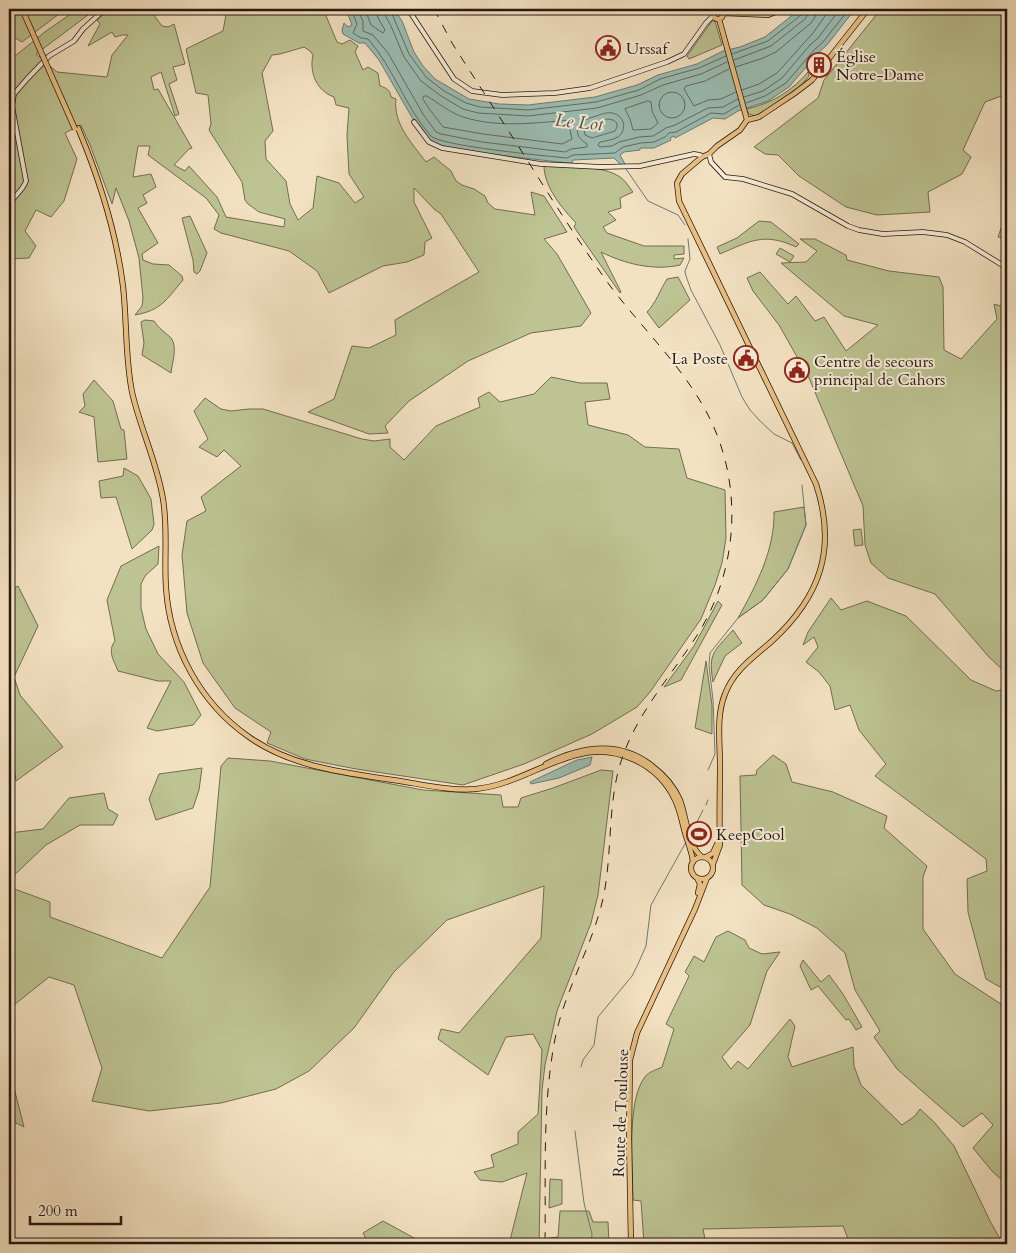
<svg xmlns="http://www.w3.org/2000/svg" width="1016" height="1253" font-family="Cardo,serif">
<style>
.green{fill:#bdc392;stroke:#716d52;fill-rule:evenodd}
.water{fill:#9bbeb4;stroke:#6c7b73}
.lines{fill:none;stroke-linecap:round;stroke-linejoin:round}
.shore{stroke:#606a62;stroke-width:1}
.stream{stroke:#6c7b73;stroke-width:1}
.secondary-casing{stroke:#251711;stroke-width:5.5}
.primary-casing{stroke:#251711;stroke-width:6}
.secondary{stroke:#f7ecd7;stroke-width:4}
.primary{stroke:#eac181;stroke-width:4.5}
.rail{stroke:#251711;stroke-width:1;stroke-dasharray:9 9;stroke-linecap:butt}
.primary-bridge-casing{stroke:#251711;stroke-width:6;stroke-linecap:butt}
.primary-bridge{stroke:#eac181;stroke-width:4.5}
.labels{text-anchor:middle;stroke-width:4;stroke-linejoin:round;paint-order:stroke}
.poi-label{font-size:16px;fill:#251711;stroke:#f7ecd7;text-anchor:start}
.street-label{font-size:16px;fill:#251711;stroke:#f7ecd7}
.water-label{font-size:18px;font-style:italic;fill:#4e514a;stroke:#f7ecd7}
</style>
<rect width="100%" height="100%" fill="#f3e2c2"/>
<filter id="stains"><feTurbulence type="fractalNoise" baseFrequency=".004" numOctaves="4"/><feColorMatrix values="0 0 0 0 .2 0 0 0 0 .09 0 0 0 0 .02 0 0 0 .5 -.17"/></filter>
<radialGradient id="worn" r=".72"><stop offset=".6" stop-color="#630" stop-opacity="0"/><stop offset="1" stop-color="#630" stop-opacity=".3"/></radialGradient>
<path class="green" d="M9 9H61L59 14 22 42 9 34Z
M78 9H86L92 12 36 54 57 72 107 77 112 55 128 35H122L115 37 112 32 88 46 100 24 97 20 109 9H144L148 13 153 14 162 26 168 27 174 24 185 64 173 67 177 80 169 84 179 114 175 116 161 72 151 77 154 90 158 89 192 148 189 149 174 165 185 171 189 166 217 197 226 217 284 227 285 219 259 212 248 204 245 200 242 182 209 130 211 124 208 95 196 93 186 49 223 31 227 9H327L324 11 337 42 342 44 350 40 358 46 355 52 363 70 368 67 378 73 380 86C387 88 390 90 391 97L396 99C393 124 412 143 426 162L434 157 451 171 456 181 462 185 474 189 485 196 488 203 495 209 535 215 531 192 544 196 567 232 544 239 557 254 591 313 581 326 531 333 468 361 409 401 385 426 388 433 369 434 308 412 334 399 352 346 369 348 396 335 395 320 479 272 441 214 434 209 414 188V202L432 238 425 242 424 255 407 262 383 266 329 293 317 271 289 251 221 233 214 229 219 215 206 198 148 155 150 146H138L133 177 151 174 156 187 143 195 147 203 138 208 158 243 142 254 143 260 153 264 169 265 182 276 183 280C166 300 162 310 135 315L142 306 143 298 139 258 129 221 116 188 112 204 90 145 81 125 65 133 77 159 64 201 51 217 36 210 25 231 36 246 29 258 9 259V165L12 163 9 149V61L46 31ZM304 47 310 51 313 55C309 73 317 91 334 97L336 105 349 108 347 135 349 174 364 197 355 203 339 183 317 176 313 208 298 220 290 204 286 181 266 159 265 141 273 131 262 73 272 55 280 54Z
M881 9H1007V94L985 102 963 150 971 157 962 174 928 192 930 212 877 215 846 207 799 176 778 155 765 154 754 147 818 98 824 80Z
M712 21H715L722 45 689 59 687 56Z
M808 72 809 76 800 87 761 114 755 116 749 114 746 109C771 104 792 91 808 72Z
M548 166C568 167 603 165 620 177 625 180 629 187 633 192L620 198 621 208 608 212 616 220 603 227 607 233 644 246H684V254L674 255V259L684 258 680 265C654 271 625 264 601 252L621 292 620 293 574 227 576 223C562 208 545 188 544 167Z
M1007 211V239L998 237Z
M190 216 207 253 200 271 197 274 194 272 193 260 182 218Z
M759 221 771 222 799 244 796 247C764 232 750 241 720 254L717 247 737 238Z
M800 239H815L846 255 847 260 889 271 939 277 943 287 944 350 961 359 997 319 994 304 1007 308V674L988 656 935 594 888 578 871 563 865 545 863 506 809 378 779 325 753 291 747 278 760 272 788 304 796 296 815 321 824 317 846 351 878 325 844 316 781 263 806 262 817 251Z
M780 248 794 256 790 262 776 254Z
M678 277 690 300 659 328 647 312C656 303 660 290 667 279Z
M145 320 154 321C159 329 165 332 171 338 178 347 172 363 171 373L142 355 144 343 141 322Z
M551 377 580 383H607L610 399 585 402 588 425 628 435 645 447 679 449 687 478 725 490 726 538 722 563 715 585 701 619 650 692 637 707 592 734 524 764 463 785 356 769 305 759 267 743 271 732 235 708 203 663 187 613 182 555 187 521 206 511 201 497 241 466 224 450 217 457 199 447 208 439 194 411 205 398 221 409 231 411 249 409H263L362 439 374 441 390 439V447L404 460 436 426 480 407 478 398 489 392 500 402 534 394Z
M94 380 113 401 121 429 124 430 127 459 98 462 94 417 79 412 85 406 83 394Z
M124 468 138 476 151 499 154 524 152 530 132 549 116 497 101 498 99 481 123 476Z
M804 507 806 525 788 569 763 600 738 618C756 586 775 549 774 512Z
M861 529 863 545 855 546 853 530Z
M159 546 158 564 145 576 141 584V608L146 629 158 654 184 682 201 715 193 725 157 731 147 728 171 681H158L118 671C114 661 107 651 115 641L107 600 121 566Z
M18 586 38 626 14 677 20 695 63 747 16 781 9 729V638L14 626 9 616V591Z
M831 598 841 610 867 601 906 616 971 680 996 691 1007 689V991L986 979 968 912 967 879 987 871 986 859 875 776 886 764 859 730 850 705 835 710 830 686 819 672 806 662 818 647 814 637 803 645 808 632Z
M718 601 722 605 681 680 664 687 694 646Z
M733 630 742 643 725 656 713 682C708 652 714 652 733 630Z
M706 661 712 705V734L695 728Z
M773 755 786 764 792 782 833 792 887 816 884 828 927 866 923 877V929L955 974 1007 1008V1185L992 1171 973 1148 993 1125 982 1113 963 1127 897 1069 874 1037 880 1031 855 990 845 953 817 928 790 914 764 905 742 885 740 776 756 775 757 770Z
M228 758 270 761 423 790 501 795 503 807H518L521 798 553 788 601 770 613 771 598 895 591 923 557 1011 545 1065 542 1090 539 1244H509L527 1173 502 1182 480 1180 474 1172 494 1167 491 1155 518 1144V1132L538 1114 542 1050 533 1034 506 1037 488 1075 438 1039 441 1029 459 1033 541 938 544 886 447 920 394 972 354 1028 309 1071 276 1089 221 1103 149 1111 92 1101 102 1068 74 985 49 977 9 1009V887L50 902V917L162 958 210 887 221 766Z
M202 768 199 790 193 808 156 820 149 799 159 774Z
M104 793 108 809 118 815 113 825H80L46 845 9 880V833L43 829 69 798Z
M728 931 745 940 749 948 762 954 780 952 767 971 750 1025 722 1057 731 1069 738 1061 748 1069 790 1019 795 1026 788 1057 792 1067 853 1047 854 1066 861 1085 902 1125 915 1116 920 1109 934 1122 954 1146 991 1223 1003 1244H850L843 1226 703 1229 706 1244H644L641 1201 633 1200C633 1170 626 1100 645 1077 648 1072 656 1070 662 1067L674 1029 666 1024 689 976 685 972 694 956 704 962 716 937Z
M803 960 821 982 829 975 843 994 862 1027 856 1030 849 1019 846 1020 818 986 811 990 800 966Z
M9 1068 24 1127 14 1122 9 1123Z
M550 1179 562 1180V1204L549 1208Z
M560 1211H589L593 1222H608L609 1244H549V1238L558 1237Z
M383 1221 425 1244H367L368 1243 363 1233Z"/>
<path class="water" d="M346 9H394L402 21 414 52 423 66 435 79 469 99 499 104 528 105 595 97 637 85 658 75 697 64 723 51 740 47 765 37 800 9H855L827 45 819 52 789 87 768 101 738 111 725 119 713 118 675 138 674 136 670 138 671 140 654 148H640V150L624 152 620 155 625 164 621 165 614 158 573 160 572 163H567L481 153 438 145 430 141 414 121 379 60 365 43H359L343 34 342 30 344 23 348 27 352 25Z
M592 757 590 765 559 778 531 784 530 782 577 760Z"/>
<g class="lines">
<path class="shore" d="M351 9 357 24 353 33 361 38 368 39C394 68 406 109 431 136 441 146 546 156 567 158L573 155 615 153 623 147 641 143 654 142 665 137 669 133 676 132 711 113 724 114 739 105
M357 9 363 21V31L373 35 388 53 423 114 436 132 441 134 482 142 565 152 571 149 587 147V144C581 140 576 136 578 128 580 121 587 119 593 117 600 115 605 112 612 113 624 115 628 129 618 137 613 140 605 141 600 142L598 145 600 147 612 146 619 142 639 137 653 136 666 128 675 125 708 108 723 107 738 99
M365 9 371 25 383 33 385 30 378 18 376 9
M384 9 385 15 391 26 404 57 421 81 441 96 463 109 478 113 528 116 597 108 641 95 663 85 701 74 727 62
M390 9 409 54 426 77 444 91 466 103 480 107 528 110 596 102 639 90 660 79 699 68 726 56
M732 54 768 41 801 15 803 9
M734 60 771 46 805 19 808 14 809 9
M736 67 763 58 776 52 811 23 815 17 816 9
M729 69 705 81 686 86 684 89 694 106 708 100 721 99 736 92
M742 90 759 84 777 73 813 33 830 9
M659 105a13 13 0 1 1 26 0a13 13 0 1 1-26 0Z
M424 96H427C438 103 451 113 463 117 498 128 535 123 570 120L572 122 570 130 572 139 562 144 483 134 443 127 430 110 423 99Z
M744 97 763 91 782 78 810 45 818 38 840 9
M648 101 651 102 652 111 658 123 651 129 633 130 630 119 625 109Z
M746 103 765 96 786 83 815 49 823 42 849 9
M608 119 613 120 617 123V127L615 131 592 138 585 135 584 130 589 125Z"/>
<path class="stream" d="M626 169 648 201 678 215 685 225
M688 239 690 259 685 271 686 276 691 290 720 345 742 397 750 410 760 421 774 434 792 443 801 460
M708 770 715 754 713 700 709 665 710 653 738 618 763 600 788 569 806 525 802 485
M706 805 708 800
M691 834 703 810
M581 1067 583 1060 594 1045 598 1017 632 976 638 964 646 946 651 905 686 842
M575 1131 584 1203 592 1234 591 1244"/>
<defs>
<path id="secondary" d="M408 9 454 79 472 91 502 95 555 93 590 88 667 62 684 54 706 23 713 16
M414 122 429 142 442 148 541 164 601 167 640 166 694 154 700 155 702 157
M709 154 711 162 725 177 743 179 792 194 848 226 859 230 883 234 923 232 947 235 965 242 1007 268
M9 206C13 196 23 191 26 181L12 106 14 94 27 79 49 56 74 41 83 29 105 9"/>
<path id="primary" d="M713 14a5 5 0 1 1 10 0a5 5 0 1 1-10 0Z
M723 13 768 15 783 9
M719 19 747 120
M747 120 759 117 795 93 812 80 868 9
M78 128C99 178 116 231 123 286 127 321 125 357 132 392 140 428 157 462 163 499 168 529 164 558 166 588 170 647 200 703 249 737 293 768 348 773 400 781 425 785 451 791 476 789 513 785 542 764 576 755 615 744 658 763 675 800 680 810 682 822 685 833 688 843 692 852 693 862
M546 764C580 747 618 740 651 765 663 774 674 786 680 800 687 818 687 845 702 857
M691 868a11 11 0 1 1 22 0a11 11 0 1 1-22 0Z
M706 857 713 853 718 842
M713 864 720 845C719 818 720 792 720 765 720 742 716 716 725 694 734 670 754 657 772 641 821 596 837 548 816 484L679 201 677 183 682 174 702 157 709 154 717 146 740 130 747 120
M697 878 700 884 698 893
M631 1244 629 1138 630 1060 637 1033 695 909 707 878"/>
</defs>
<use href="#secondary" class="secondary-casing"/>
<use href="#primary" class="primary-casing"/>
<use href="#secondary" class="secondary"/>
<use href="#primary" class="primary"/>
<path class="rail" d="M434 9 452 43C478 84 505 125 531 166 556 206 581 245 608 283 647 336 700 381 721 446 742 510 732 581 696 637 668 680 633 718 619 768 608 809 612 852 604 894 594 944 565 988 555 1039 542 1106 546 1176 545 1244"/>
<defs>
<path id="primary-bridge" d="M22 9 75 129"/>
</defs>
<use href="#primary-bridge" class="primary-bridge-casing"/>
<use href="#primary-bridge" class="primary-bridge"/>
</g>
<defs>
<symbol id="civic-ring" viewBox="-11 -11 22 22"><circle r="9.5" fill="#f7ecd7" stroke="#8f2418" stroke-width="1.5"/><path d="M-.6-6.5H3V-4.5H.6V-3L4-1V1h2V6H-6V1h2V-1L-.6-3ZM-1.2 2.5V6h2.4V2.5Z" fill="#8f2418"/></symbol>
<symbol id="building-ring" viewBox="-11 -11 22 22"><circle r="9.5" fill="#f7ecd7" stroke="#8f2418" stroke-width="1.5"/><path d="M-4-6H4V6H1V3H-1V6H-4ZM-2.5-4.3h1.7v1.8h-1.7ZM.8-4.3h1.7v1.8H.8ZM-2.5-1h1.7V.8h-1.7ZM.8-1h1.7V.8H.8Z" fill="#8f2418"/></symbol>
<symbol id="stadium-ring" viewBox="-11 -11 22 22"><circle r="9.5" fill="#f7ecd7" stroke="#8f2418" stroke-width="1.5"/><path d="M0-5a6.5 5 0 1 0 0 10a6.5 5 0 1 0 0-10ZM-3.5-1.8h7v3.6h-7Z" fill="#8f2418"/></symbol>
</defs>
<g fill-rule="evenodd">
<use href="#civic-ring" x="594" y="34" width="28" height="28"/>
<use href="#building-ring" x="805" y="51" width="28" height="28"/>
<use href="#civic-ring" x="732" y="344" width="28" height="28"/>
<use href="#civic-ring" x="783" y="356" width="28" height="28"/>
<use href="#stadium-ring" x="685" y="820" width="28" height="28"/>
</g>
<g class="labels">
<g class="poi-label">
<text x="626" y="54">Urssaf</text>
<text x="836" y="62">Église<tspan x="836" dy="18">Notre-Dame</tspan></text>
<text x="728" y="364" text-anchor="end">La Poste</text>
<text x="814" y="367">Centre de secours<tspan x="814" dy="18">principal de Cahors</tspan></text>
<text x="716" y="840">KeepCool</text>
</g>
<g class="street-label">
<text transform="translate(620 1113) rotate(-88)" y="6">Route de Toulouse</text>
</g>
<g class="water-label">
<text transform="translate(579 122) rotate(6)" y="6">Le Lot</text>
</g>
</g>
<rect width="1016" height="1253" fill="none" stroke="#f3e2c2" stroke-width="30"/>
<rect x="10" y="10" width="996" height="1233" fill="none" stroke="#251711" stroke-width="2.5"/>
<rect x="15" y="15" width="986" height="1223" fill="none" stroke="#251711"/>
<path d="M30 1216v8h91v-8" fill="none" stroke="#251711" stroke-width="2.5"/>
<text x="38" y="1216" font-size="15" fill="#251711" stroke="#f7ecd7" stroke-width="4" paint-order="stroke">200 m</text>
<rect width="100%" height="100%" filter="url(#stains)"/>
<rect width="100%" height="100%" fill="url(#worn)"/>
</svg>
